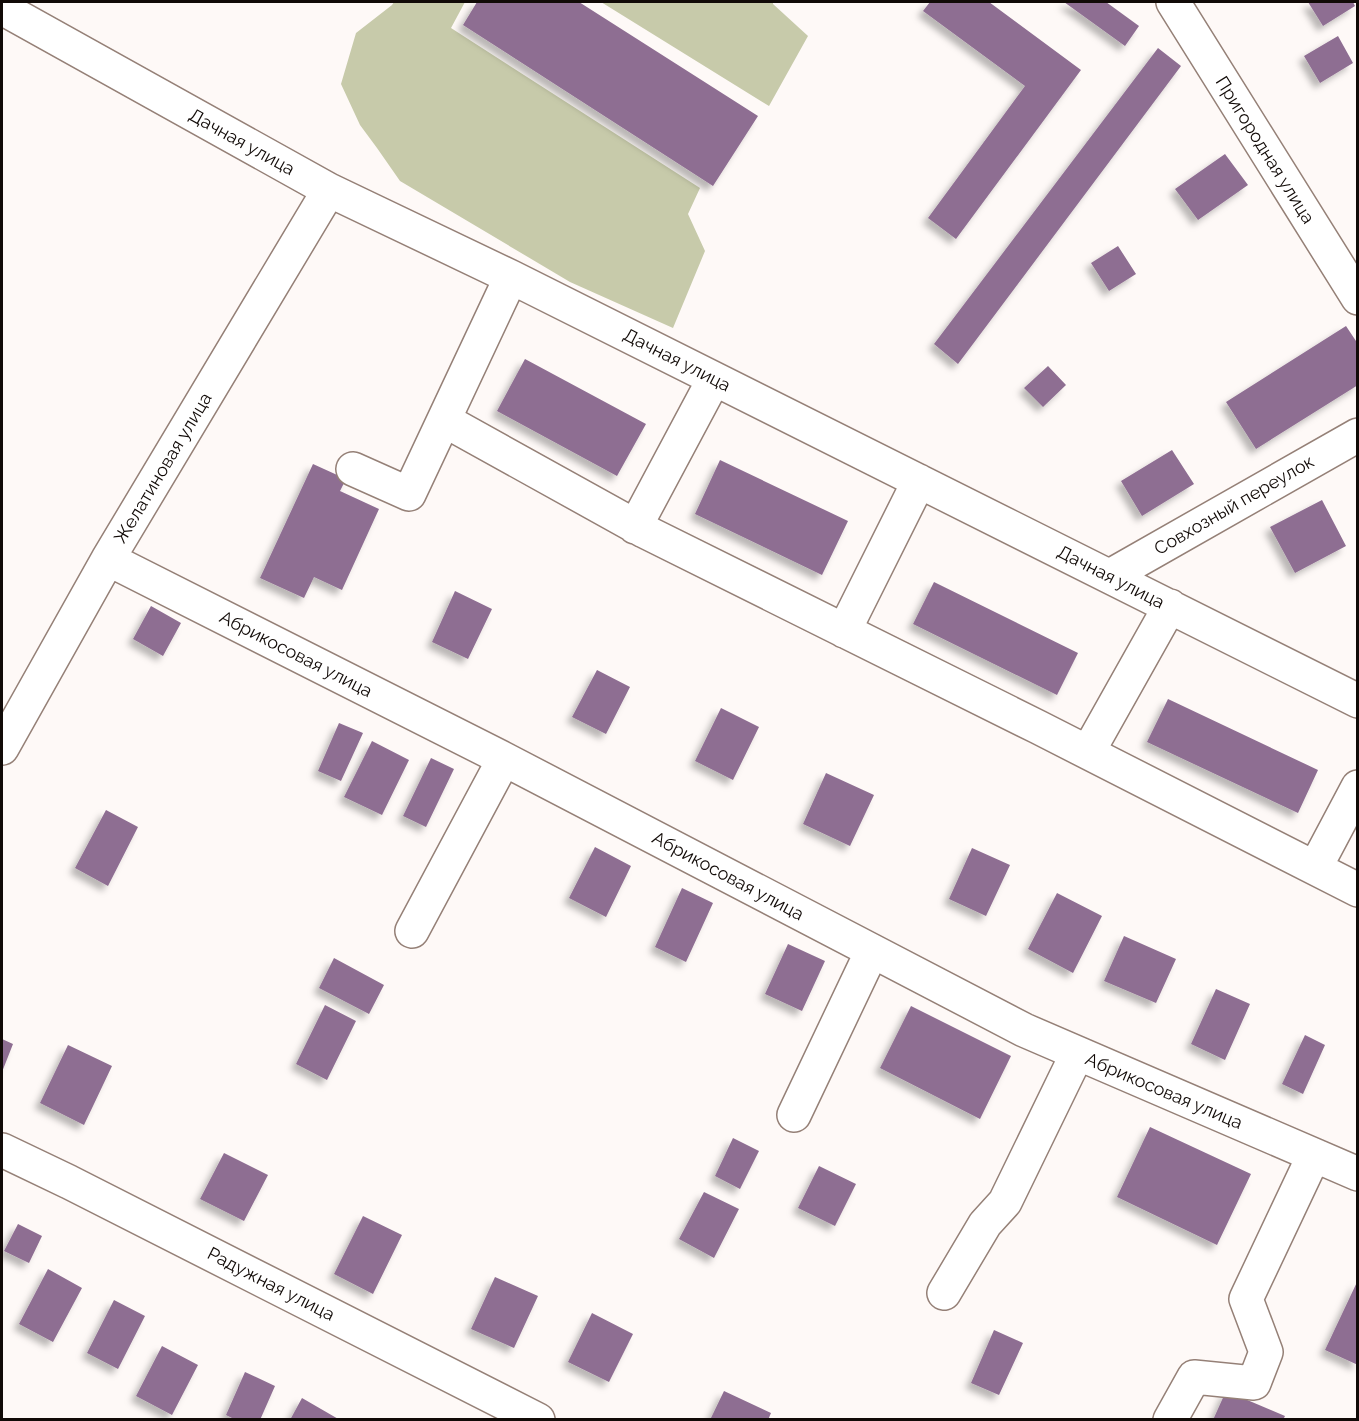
<svg xmlns="http://www.w3.org/2000/svg" width="1359" height="1421" font-family="Raleway,sans-serif">
<style>
.green{fill:#c7caaa}
.building{fill:#8e6e92;filter:url(#shadow)}
.lines{fill:none;stroke-linecap:round;stroke-linejoin:round}
.minor-casing{stroke:#958077;stroke-width:36}
.minor{stroke:#fff;stroke-width:33}
.labels{text-anchor:middle;stroke-width:6;stroke-linejoin:round;paint-order:stroke}
.street-label{font-size:18px;fill:#110a07;stroke:#fff}
</style>
<defs>
<filter id="shadow"><feDropShadow dx="-5.5" dy="5.5" stdDeviation="3" flood-color="#0004"/></filter>
</defs>
<rect width="100%" height="100%" fill="#fef9f7"/>
<path class="green" d="M394 2H465L451 28 700 188 688 214 705 251 673 328 570 282 400 181 377 148 360 125 341 84 356 33 392 5Z
M601 2H647L652 3 673 2H773V4L808 36 769 106Z"/>
<path class="building" d="M477 2H579L758 116 713 186 463 25Z
M930 2H989L1081 70 956 239 928 218 1025 86 923 11Z
M1064 2H1106L1139 26 1125 46Z
M1308 2H1353L1355 6 1323 26Z
M1338 36 1353 63 1320 83 1304 56Z
M1158 48 1181 66 958 364 934 344Z
M1225 154 1248 185 1198 220 1175 189Z
M1118 246 1136 274 1109 291 1091 263Z
M1346 326 1358 344V385L1256 449 1226 402Z
M525 359 646 424 617 476 497 411Z
M1048 366 1066 385 1043 407 1024 388Z
M1172 450 1194 484 1142 516 1121 481Z
M720 460 848 521 822 575 695 514Z
M313 464 346 479 340 491 379 509 342 590 314 577 304 598 260 578Z
M1322 500 1346 546 1295 573 1270 527Z
M934 582 1078 653 1057 695 913 624Z
M455 591 492 609 468 659 432 642Z
M151 606 181 623 163 656 133 639Z
M597 670 630 687 606 734 572 717Z
M1168 699 1318 770 1298 813 1147 742Z
M721 708 759 727 733 780 695 761Z
M339 723 363 733 341 781 318 771Z
M372 741 409 760 382 815 344 797Z
M431 758 454 769 426 827 403 816Z
M826 773 874 795 850 846 803 824Z
M106 810 138 827 108 886 75 868Z
M595 847 631 866 606 917 569 898Z
M972 848 1010 865 986 916 949 899Z
M682 888 713 903 686 962 655 947Z
M1057 893 1102 916 1073 973 1028 949Z
M1124 936 1176 959 1156 1003 1104 981Z
M788 944 825 961 802 1011 765 994Z
M334 958 384 985 369 1014 319 988Z
M1216 989 1250 1004 1225 1060 1191 1044Z
M325 1005 356 1021 327 1080 296 1064Z
M911 1006 1011 1056 980 1119 880 1068Z
M1305 1035 1325 1045 1303 1094 1282 1084Z
M2 1039 13 1044 2 1072Z
M68 1045 112 1066 84 1125 40 1103Z
M1150 1127 1251 1174 1217 1245 1117 1197Z
M733 1138 759 1151 740 1189 715 1176Z
M224 1153 268 1175 244 1221 200 1199Z
M819 1166 856 1184 835 1226 798 1208Z
M704 1192 739 1209 714 1258 679 1239Z
M363 1216 402 1235 373 1294 334 1274Z
M18 1224 42 1236 29 1263 4 1251Z
M48 1269 82 1288 53 1342 19 1324Z
M495 1277 538 1296 514 1348 471 1329Z
M1358 1280V1365L1325 1350Z
M114 1300 145 1316 118 1369 87 1353Z
M592 1313 633 1334 609 1382 568 1362Z
M994 1330 1023 1343 999 1395 971 1383Z
M162 1346 198 1365 172 1415 136 1396Z
M245 1372 275 1386 260 1420H236L226 1415Z
M724 1391 771 1413 768 1420H710Z
M1226 1391 1285 1416 1283 1420H1213Z
M302 1398 340 1420H290Z"/>
<g class="lines">
<defs>
<path id="minor" d="M1173 2 1358 298
M2 8 329 190 511 277 1358 701
M444 420 644 531 1038 727 1358 890
M353 469 409 494 511 277
M635 527 714 379
M108 559 504 759 1024 1030 1358 1174
M1110 576 1358 435
M844 631 919 481
M2 748 108 559 329 190
M1088 752 1170 606
M1315 868 1358 787
M412 931 504 759
M794 1115 872 951
M2 1150 69 1182 538 1420
M944 1293 985 1224 1005 1202 1077 1054
M1170 1420 1194 1377 1254 1383 1266 1352 1246 1299 1314 1155"/>
</defs>
<use href="#minor" class="minor-casing"/>
<use href="#minor" class="minor"/>
</g>
<g class="labels">
<g class="street-label">
<text transform="translate(242 142) rotate(29)" y="6">Дачная улица</text>
<text transform="translate(1265 150) rotate(58)" y="6">Пригородная улица</text>
<text transform="translate(677 360) rotate(27)" y="6">Дачная улица</text>
<text transform="translate(163 468) rotate(-59)" y="6">Желатиновая улица</text>
<text transform="translate(1234 505) rotate(-30)" y="6">Совхозный переулок</text>
<text transform="translate(1111 577) rotate(27)" y="6">Дачная улица</text>
<text transform="translate(296 654) rotate(27)" y="6">Абрикосовая улица</text>
<text transform="translate(728 876) rotate(28)" y="6">Абрикосовая улица</text>
<text transform="translate(1164 1091) rotate(23)" y="6">Абрикосовая улица</text>
<text transform="translate(271 1284) rotate(27)" y="6">Радужная улица</text>
</g>
</g>
<rect width="1359" height="1421" fill="none" stroke="#110a07" stroke-width="6"/>
</svg>
